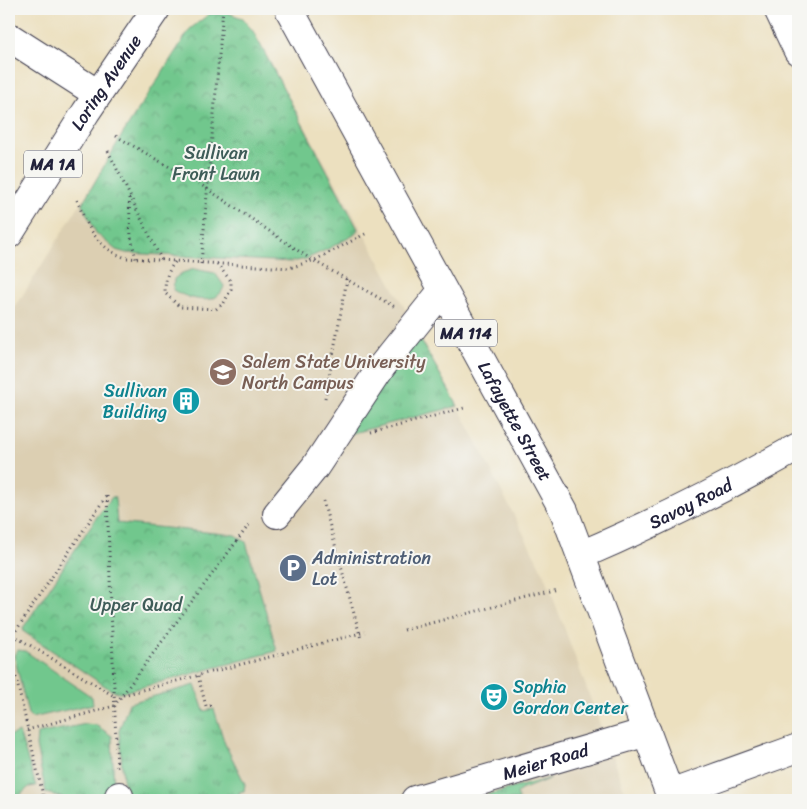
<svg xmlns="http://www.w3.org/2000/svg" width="807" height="809" font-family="Sriracha,sans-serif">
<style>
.built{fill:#dccfb2}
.grass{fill:url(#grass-tufts);stroke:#4a7464}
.park{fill:url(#park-crowns);stroke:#4a7464}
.garden{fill:#71c78d;stroke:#4a7464}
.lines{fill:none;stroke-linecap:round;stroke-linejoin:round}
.minor-casing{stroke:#403e4f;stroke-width:30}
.major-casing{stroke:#403e4f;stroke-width:30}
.highway-casing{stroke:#403e4f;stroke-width:30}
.path{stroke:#403e4f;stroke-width:3;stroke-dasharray:1 4;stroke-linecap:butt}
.minor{stroke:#fff;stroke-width:28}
.major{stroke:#fff;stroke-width:28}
.highway{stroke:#fff;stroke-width:28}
.labels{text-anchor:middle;stroke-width:4;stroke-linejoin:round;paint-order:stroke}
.shield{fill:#f6f6f2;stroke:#626272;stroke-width:1}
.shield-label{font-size:16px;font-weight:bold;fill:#22223b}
.street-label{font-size:18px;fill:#22223b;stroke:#f6f6f2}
.park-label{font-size:18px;fill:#3e5c58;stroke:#f6f6f2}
.education-label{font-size:18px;fill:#785e54;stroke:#f6f6f2;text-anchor:start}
.culture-label{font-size:18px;fill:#0d838f;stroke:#f6f6f2;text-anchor:end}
.service-label{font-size:18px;fill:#4e5e75;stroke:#f6f6f2;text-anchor:start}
</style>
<defs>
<pattern id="grass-tufts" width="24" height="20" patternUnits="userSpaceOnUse" patternTransform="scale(1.25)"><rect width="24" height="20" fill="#71c78d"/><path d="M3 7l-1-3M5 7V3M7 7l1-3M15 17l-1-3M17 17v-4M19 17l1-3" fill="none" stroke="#5ca174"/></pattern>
<pattern id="park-crowns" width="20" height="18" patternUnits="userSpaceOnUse" patternTransform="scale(1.25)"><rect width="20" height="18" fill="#71c78d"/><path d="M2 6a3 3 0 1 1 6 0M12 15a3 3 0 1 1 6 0" fill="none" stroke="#5ca174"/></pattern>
</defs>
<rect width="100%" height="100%" fill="#f6f6f2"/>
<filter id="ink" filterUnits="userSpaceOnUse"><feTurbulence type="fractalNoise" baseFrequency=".02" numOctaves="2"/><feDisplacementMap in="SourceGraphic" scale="10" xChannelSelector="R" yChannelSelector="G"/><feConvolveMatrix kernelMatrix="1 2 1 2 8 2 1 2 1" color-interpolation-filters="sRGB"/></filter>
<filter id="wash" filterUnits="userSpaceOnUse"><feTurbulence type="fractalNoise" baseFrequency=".0096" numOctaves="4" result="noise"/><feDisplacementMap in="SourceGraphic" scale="20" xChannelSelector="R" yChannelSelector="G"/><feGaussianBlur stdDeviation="1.12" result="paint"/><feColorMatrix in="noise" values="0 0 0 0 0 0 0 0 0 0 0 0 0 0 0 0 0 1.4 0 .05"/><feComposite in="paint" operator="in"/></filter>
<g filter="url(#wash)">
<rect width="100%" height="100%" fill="#ece0bf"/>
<path class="built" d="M226 12 242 18 253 31 458 406 545 576 628 800H9V317L190 29 209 14Z"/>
<path class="grass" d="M419 337 458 406 341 436Z
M195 685 204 711 214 709 225 744 245 784 244 791 239 792 241 800H147L127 793 123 779 119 731 129 703Z
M86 724 96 725 112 736 114 793 107 800H71L46 793 36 746 37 734Z
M19 732 36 786 29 787 15 800H9V736Z
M551 778 521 790 517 793 519 800H467Z"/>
<path class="park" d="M226 12 242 18 253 31 358 229 354 235 328 249 306 259 291 262 126 253 116 250 96 233 82 204 122 135 190 29 209 14Z
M112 497H115L117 523 235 535 246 542 277 651 120 693 111 690 24 632 23 628 96 518Z"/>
<path class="garden" d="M194 269 215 273 224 286C218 308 188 299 173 290L174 279 182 273Z
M18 650 25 651 92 697 93 704 32 718 28 714 14 655Z"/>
</g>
<g filter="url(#ink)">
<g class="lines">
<defs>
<g id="minor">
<path d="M778 9 798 51"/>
<path d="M9 37 98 94"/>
<path d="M277 514 315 467 382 366 442 291"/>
<path id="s1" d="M581 555C656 523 727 487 798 447"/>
<path d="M670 794 798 748"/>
<path d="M119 796 120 800"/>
<path id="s2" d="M415 800 647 732"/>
</g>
<g id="major">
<path id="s3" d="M289 9 564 511 672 800"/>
</g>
<g id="highway">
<path id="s4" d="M9 234 86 112 156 9"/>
</g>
</defs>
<use href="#minor" class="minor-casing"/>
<use href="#major" class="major-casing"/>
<use href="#highway" class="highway-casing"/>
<path class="path" d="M116 136 206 188 309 258 395 307
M108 151 162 261
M129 198 131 237 136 259
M77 200C87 227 97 248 126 258L289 268 315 260 367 233
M175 262C167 272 165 280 165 293L180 307 216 309 224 303 231 289V281L217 264
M201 264 223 9
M325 398 347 279
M371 433 464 408
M107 496 117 770
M323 501 361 639
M404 630 558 590
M13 635 114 696
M198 676 206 706 214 705
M123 695 365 632
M27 730 114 706 251 522
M44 800 9 647 13 635 107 495"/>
<use href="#minor" class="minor"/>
<use href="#major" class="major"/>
<use href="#highway" class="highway"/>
</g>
</g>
<defs>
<symbol id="university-disc" viewBox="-11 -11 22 22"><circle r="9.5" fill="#8d6e63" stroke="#f6f6f2"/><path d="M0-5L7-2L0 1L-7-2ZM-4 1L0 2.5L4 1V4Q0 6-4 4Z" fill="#fff"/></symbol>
<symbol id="building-disc" viewBox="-11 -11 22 22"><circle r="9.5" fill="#0f9aa8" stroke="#f6f6f2"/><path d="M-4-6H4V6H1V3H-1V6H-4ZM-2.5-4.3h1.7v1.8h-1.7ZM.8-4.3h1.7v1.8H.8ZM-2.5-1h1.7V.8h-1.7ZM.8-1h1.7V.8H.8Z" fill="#fff"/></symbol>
<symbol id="parking-disc" viewBox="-11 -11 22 22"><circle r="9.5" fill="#5c6f8a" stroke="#f6f6f2"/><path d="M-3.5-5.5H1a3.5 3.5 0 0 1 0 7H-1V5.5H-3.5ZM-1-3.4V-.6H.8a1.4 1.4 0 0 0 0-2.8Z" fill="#fff"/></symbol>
<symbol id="theatre-disc" viewBox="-11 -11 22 22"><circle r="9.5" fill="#0f9aa8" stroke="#f6f6f2"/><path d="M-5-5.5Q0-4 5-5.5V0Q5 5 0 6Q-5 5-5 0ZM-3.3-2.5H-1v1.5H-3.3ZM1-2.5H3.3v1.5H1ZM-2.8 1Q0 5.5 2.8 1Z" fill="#fff"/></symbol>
</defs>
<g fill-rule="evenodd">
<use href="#university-disc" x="207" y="356" width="32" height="32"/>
<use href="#building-disc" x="170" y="385" width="32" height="32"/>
<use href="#parking-disc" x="277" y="552" width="32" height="32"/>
<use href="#theatre-disc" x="478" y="681" width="32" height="32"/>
</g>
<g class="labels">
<g class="shield">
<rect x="24" y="150.5" width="58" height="27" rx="4"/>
<rect x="435" y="319.5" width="62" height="27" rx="4"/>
</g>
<g class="shield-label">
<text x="53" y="170">MA 1A</text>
<text x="466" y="339">MA 114</text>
</g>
<g class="street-label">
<text dy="6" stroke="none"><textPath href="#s4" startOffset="180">Loring Avenue</textPath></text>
<text dy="6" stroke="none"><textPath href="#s3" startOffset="470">Lafayette Street</textPath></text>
<text dy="6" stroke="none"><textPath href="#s1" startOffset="121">Savoy Road</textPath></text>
<text dy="6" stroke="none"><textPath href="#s2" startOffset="136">Meier Road</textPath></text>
</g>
<g class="park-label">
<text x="216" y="159">Sullivan<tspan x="216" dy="21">Front Lawn</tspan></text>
<text x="136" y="611">Upper Quad</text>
</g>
<g class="education-label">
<text x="242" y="368">Salem State University<tspan x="242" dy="21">North Campus</tspan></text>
</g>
<g class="culture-label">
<text x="167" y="397">Sullivan<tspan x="167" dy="21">Building</tspan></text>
<text x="513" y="693" text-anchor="start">Sophia<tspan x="513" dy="21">Gordon Center</tspan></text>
</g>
<g class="service-label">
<text x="312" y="564">Administration<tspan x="312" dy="21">Lot</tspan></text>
</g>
</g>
<rect width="807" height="809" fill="none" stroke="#f6f6f2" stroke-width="30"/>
</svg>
